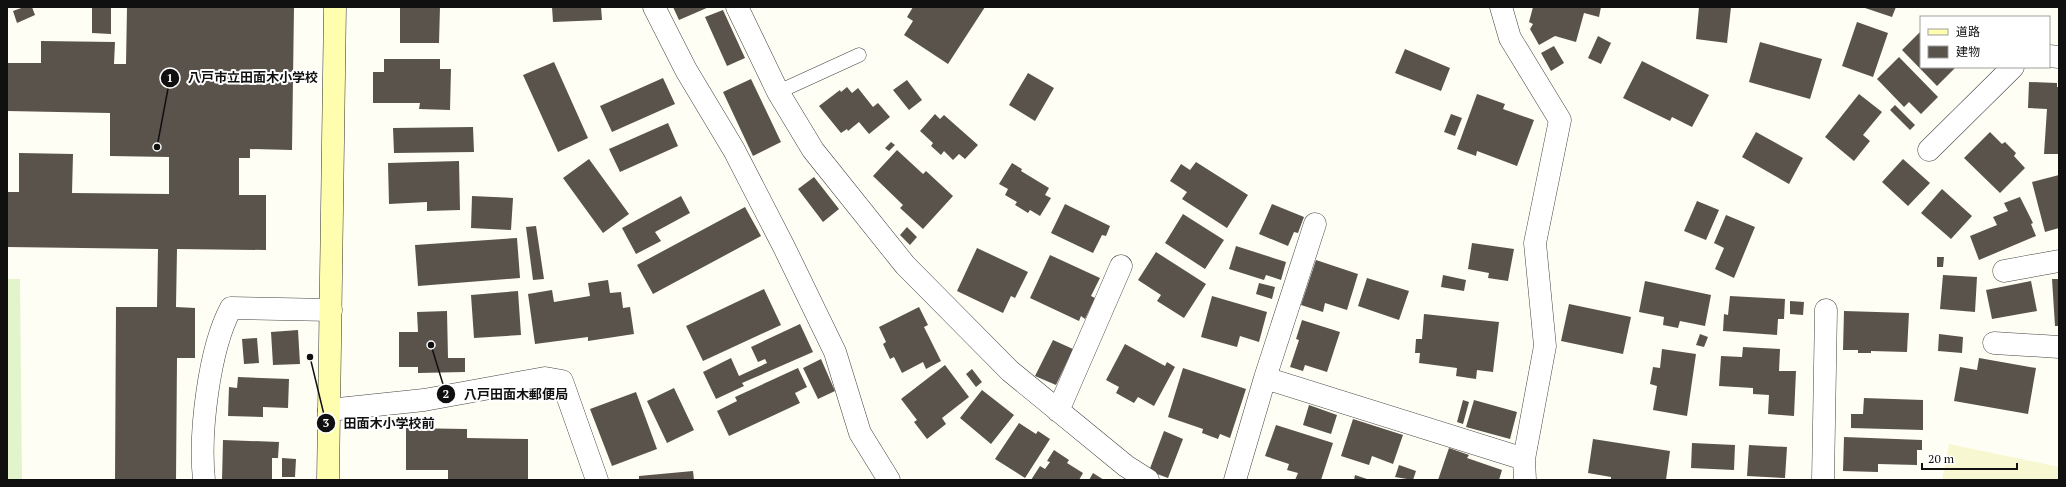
<svg xmlns="http://www.w3.org/2000/svg" width="2066" height="487" font-family="'PT Serif','Noto Sans JP',serif">
<style>
.farmland{fill:#f7f8d1}
.pitch{fill:#e2f4cc}
.building{fill:#5a534c}
.lines{fill:none;stroke-linecap:round;stroke-linejoin:round}
.lane-casing{stroke:#434343;stroke-width:15}
.street-casing{stroke:#434343;stroke-width:23}
.secondary-casing{stroke:#323232;stroke-width:23}
.lane{stroke:#fff;stroke-width:14}
.street{stroke:#fff;stroke-width:22}
.secondary{stroke:#fffeaf;stroke-width:22}
.leader{fill:none;stroke:#101010;stroke-width:1.5}
.callout-dot{fill:#101010;stroke:#fff;stroke-width:1.5}
.mark-label{font-size:12px;text-anchor:middle;font-weight:bold;fill:#fff}
.callout-label{font-size:13px;text-anchor:middle;font-weight:bold;fill:#101010;stroke:#fff;stroke-width:4;stroke-linejoin:round;paint-order:stroke}
</style>
<rect width="100%" height="100%" fill="#fffef4"/>
<path class="farmland" d="M1949 444 2059 467V480H1942Z"/>
<path class="pitch" d="M7 279H20L22 480H7Z"/>
<path class="building" d="M24 7H32L35 15 17 23 13 11Z
M92 7 111 8V34L92 33Z
M127 7H294L292 150 250 149V158H239V195H266V250L177 249 176 307 195 308V358H177L176 480H115L116 307H157L158 249 7 247V192H19V153L73 154 72 193 169 194V157L110 156V113L7 111V63H41V41L115 42 114 64H126Z
M400 7H440L439 43H400Z
M552 7H601L602 20 553 22Z
M673 7H709L679 20Z
M913 7H985L948 64 904 35 913 21 907 17Z
M1533 7H1601L1599 17 1584 13 1576 42 1555 36 1539 45 1530 29 1533 24 1529 22Z
M1699 7H1731L1727 43 1696 39Z
M1862 7H1896L1892 17Z
M723 10 745 58 727 66 705 17Z
M1857 22 1888 33 1873 77 1842 66Z
M1921 31V67H1956L1937 86 1902 50Z
M1598 36 1611 43 1601 64 1588 58Z
M1760 42 1822 59 1810 99 1749 82Z
M1554 46 1564 63 1551 71 1541 53Z
M1405 49 1450 68 1441 91 1395 73Z
M1899 57 1938 97 1921 114 1909 102 1904 107 1877 79Z
M384 59H440V69H451L450 110 419 109 420 103H373V72H384Z
M1642 61 1709 95 1692 127 1672 117 1670 121 1623 98Z
M554 62 588 138 558 152 523 75Z
M1028 73 1054 88 1035 121 1009 105Z
M663 78 675 104 612 132 600 106Z
M751 79 781 142 753 156 723 92Z
M907 80 922 100 909 110 893 90Z
M2029 82 2057 83V87H2059V154H2044L2047 109 2028 108Z
M847 87 852 93 858 88 873 107 878 103 890 117 869 134 859 122 848 131 847 129 841 133 819 106 840 90 841 92Z
M1477 94 1505 104 1503 109 1534 120 1517 166 1477 151 1476 156 1457 149Z
M1859 94 1882 112 1863 135 1870 141 1854 161 1825 137Z
M1895 105 1915 125 1910 130 1890 110Z
M935 114 940 119 944 115 978 145 965 159 959 154 953 160 944 151 941 155 931 146 933 143 920 131Z
M1451 114 1462 118 1455 136 1444 132Z
M668 123 678 146 620 172 609 149Z
M473 127 474 152 394 153 393 128Z
M1756 132 1803 158 1789 184 1742 157Z
M1990 132 2002 144 2005 142 2016 153 2014 156 2025 168 2000 193 1964 158Z
M891 142 895 145 889 151 885 148Z
M897 150 923 174 926 171 953 196 923 229 900 208 903 205 873 176Z
M589 159 629 214 603 233 563 178Z
M1903 159 1930 183 1908 206 1882 182Z
M459 161 460 210 427 211V202L389 204 388 163Z
M1196 162 1248 195 1227 228 1182 199 1187 192 1170 181 1181 164 1190 170Z
M1012 163 1022 169 1021 171 1049 188 1045 195 1051 198 1040 216 1030 210 1028 213 1015 205 1017 202 1005 195 1008 189 999 184Z
M2059 175V228L2045 232 2032 182Z
M814 177 839 209 823 222 798 189Z
M1942 189 1972 216 1951 239 1921 213Z
M472 196 513 198 511 230 471 228Z
M681 196 690 213 655 232 661 241 636 254 622 228Z
M2020 197 2033 223 2031 224 2036 236 1979 260 1970 236 1997 225 1993 217 2008 211 2004 203Z
M1697 201 1719 210 1706 240 1684 231Z
M1065 204 1110 226 1106 236 1102 235 1093 253 1051 233Z
M1272 204 1304 217 1298 233 1294 232 1288 246 1259 234Z
M745 207 761 236 653 294 637 265Z
M1183 214 1224 240 1205 269 1165 243Z
M1726 215 1755 227 1734 278 1715 269 1724 248 1714 243Z
M536 226 544 279 533 280 526 227Z
M907 227 917 237 910 245 900 235Z
M517 238 520 278 418 286 415 245Z
M1472 243 1514 249 1508 281 1488 278 1489 273 1468 269Z
M1236 246 1286 262 1281 280 1266 275 1264 280 1229 269Z
M977 248 1028 272 1015 298 1011 296 1003 313 957 291Z
M1156 252 1206 284 1184 318 1157 301 1161 295 1138 280Z
M1050 255 1100 278 1091 296 1095 298 1085 319 1081 316 1079 321 1030 298Z
M1937 257H1944L1943 267H1937Z
M1316 260 1358 274 1347 310 1325 303 1323 312 1301 305Z
M1443 275 1466 280 1464 291 1441 287Z
M1943 275 1977 277 1975 312 1940 309Z
M1367 278 1409 291 1399 320 1358 306Z
M2052 279H2059V326H2055Z
M608 280 610 293 621 292 623 308 630 307 634 334 588 341V337L535 344 528 294 552 290 554 302 590 296 588 283Z
M1645 281 1711 295 1705 326 1680 321 1678 328 1663 325 1664 317 1639 312Z
M2031 281 2037 311 1992 319 1986 290Z
M1259 283 1275 287 1272 299 1256 294Z
M764 289 781 325 703 361 686 326Z
M518 291 521 335 474 338 471 295Z
M1212 296 1267 312 1259 342 1240 336 1237 347 1201 337Z
M1730 296 1785 299 1784 319H1778L1777 335 1723 331 1724 314 1728 315Z
M1790 301 1804 302 1803 315 1790 314Z
M1569 304 1631 317 1623 354 1561 341Z
M919 307 928 325 924 327 941 361 926 369 923 362 902 373 894 357 890 359 883 344 886 342 879 327Z
M447 311 448 358H465V372L418 373V367H399V332H418L417 312Z
M1844 311 1909 313 1907 352 1871 351V353H1858V350H1843Z
M1424 314 1499 322 1493 372 1477 370 1476 379 1456 376 1457 368 1419 363 1420 353H1415L1416 339H1422Z
M1302 320 1340 332 1327 372 1305 365 1303 371 1290 367 1299 340 1296 339Z
M800 324 813 352 742 383 744 386 716 399 703 372 731 358 739 376 767 363 765 359 758 362 751 347Z
M298 330 300 364 273 365 271 332Z
M1700 334 1708 337 1704 347 1696 345Z
M1939 334 1963 337 1962 353 1938 351Z
M257 338 259 363 244 364 242 339Z
M1053 340 1073 349 1056 385 1035 376Z
M1125 344 1165 366 1167 362 1175 367 1154 406 1138 397 1134 403 1116 393 1119 387 1106 380Z
M1743 347 1780 349 1779 371H1796L1794 416 1768 414 1769 395 1753 394V388L1719 386 1721 356 1742 357Z
M1662 349 1696 354 1687 416 1653 410 1657 386 1650 384 1653 367 1660 368Z
M1979 358 2036 368 2028 414 1954 401 1960 367 1977 370Z
M821 359 835 391 818 399 803 368Z
M945 365 969 397 942 418 946 424 927 439 914 422 917 420 901 399Z
M798 368 807 387 795 393 800 403 729 436 717 411 737 401 735 397Z
M1183 368 1246 389 1230 438 1220 434 1218 439 1202 433 1203 429 1168 417Z
M972 369 982 382 976 387 966 374Z
M238 377 289 379 288 408 263 407V417L228 416 229 387 237 388Z
M674 388 694 430 667 443 647 401Z
M982 390 1014 415 991 444 960 418Z
M636 392 657 449 612 466 590 409Z
M1864 398 1923 400V430L1851 428V414H1863Z
M1463 400 1469 402 1463 424 1457 422Z
M1474 400 1517 412 1510 439 1466 427Z
M1309 405 1337 415 1331 434 1303 425Z
M1353 419 1403 435 1393 464 1372 456 1369 465 1341 456Z
M1019 423 1036 434 1038 431 1050 439 1025 478 995 459Z
M1276 425 1333 443 1321 480H1295L1298 473 1287 470 1289 464 1265 456Z
M406 428 467 429V438L528 439V480H448V470H406Z
M1164 431 1183 439 1168 478 1149 471Z
M1844 437 1922 440V450H1917V465L1878 464V472L1843 471Z
M1593 439 1670 451 1666 480H1611V477L1588 473Z
M223 440 279 442 278 458H272V480H222Z
M1692 443 1735 445 1734 470 1691 468Z
M1749 445 1787 447 1785 478 1747 476Z
M1449 448 1469 455 1467 458 1502 470 1499 480H1438Z
M1054 450 1069 460 1067 463 1083 473 1079 480H1031L1040 466 1045 469 1050 462 1047 461Z
M282 458 296 459 295 477H282Z
M1399 465 1416 471 1413 480 1395 477Z
M693 471 694 480H639V476Z
M1093 473 1104 480H1089Z
M1355 475 1370 480H1354Z"/>
<g class="lines">
<defs>
<path id="lane" d="M778 92 859 55"/>
<path id="street" d="M654 7 686 70 734 150 784 247 835 352 860 433 889 480
M737 7 778 92 813 150 905 265 1010 371 1126 466 1148 480
M1501 7 1510 38 1560 120 1535 243 1545 346 1524 459 1525 480
M2049 56 2059 57
M1929 150 2013 67
M2004 271 2059 261
M1994 343 2059 347
M1265 378 1524 459
M329 410 424 400 545 378 562 381 597 480
M1058 411 1121 266
M204 480C199 433 209 349 231 308L331 310
M1235 480 1265 378 1315 224
M1823 480 1826 310"/>
<path id="secondary" d="M328 480 335 7"/>
</defs>
<use href="#lane" class="lane-casing"/>
<use href="#street" class="street-casing"/>
<use href="#secondary" class="secondary-casing"/>
<use href="#lane" class="lane"/>
<use href="#street" class="street"/>
<use href="#secondary" class="secondary"/>
</g>
<path class="leader" d="M157 147L170 78M431 345L446 394M310 357L326 423"/>
<g class="callout-dot">
<circle cx="157" cy="147" r="4"/>
<circle cx="431" cy="345" r="4"/>
<circle cx="310" cy="357" r="4"/>
<circle cx="170" cy="78" r="10"/>
<circle cx="446" cy="394" r="10"/>
<circle cx="326" cy="423" r="10"/>
</g>
<g class="mark-label">
<text x="170" y="82">1</text>
<text x="446" y="398">2</text>
<text x="326" y="427">3</text>
</g>
<g class="callout-label">
<text x="253" y="82">八戸市立田面木小学校</text>
<text x="516" y="399">八戸田面木郵便局</text>
<text x="389" y="428">田面木小学校前</text>
</g>
<rect width="2066" height="487" fill="none" stroke="#101010" stroke-width="16"/>
<rect x="1920" y="16" width="130" height="52" fill="#ffffff" stroke="#9f9f9f"/>
<rect x="1928" y="29" width="20" height="6" fill="#fffeaf" stroke="#9f9f9f"/>
<text x="1956" y="36" font-size="12" fill="#101010">道路</text>
<rect x="1928" y="46" width="20" height="12" fill="#5a534c" stroke="#9f9f9f"/>
<text x="1956" y="56" font-size="12" fill="#101010">建物</text>
<path d="M1922 463v6h95v-6" fill="none" stroke="#101010" stroke-width="2"/>
<text x="1928" y="463" font-size="12" fill="#101010" stroke="#ffffff" stroke-width="3" paint-order="stroke">20 m</text>
</svg>
